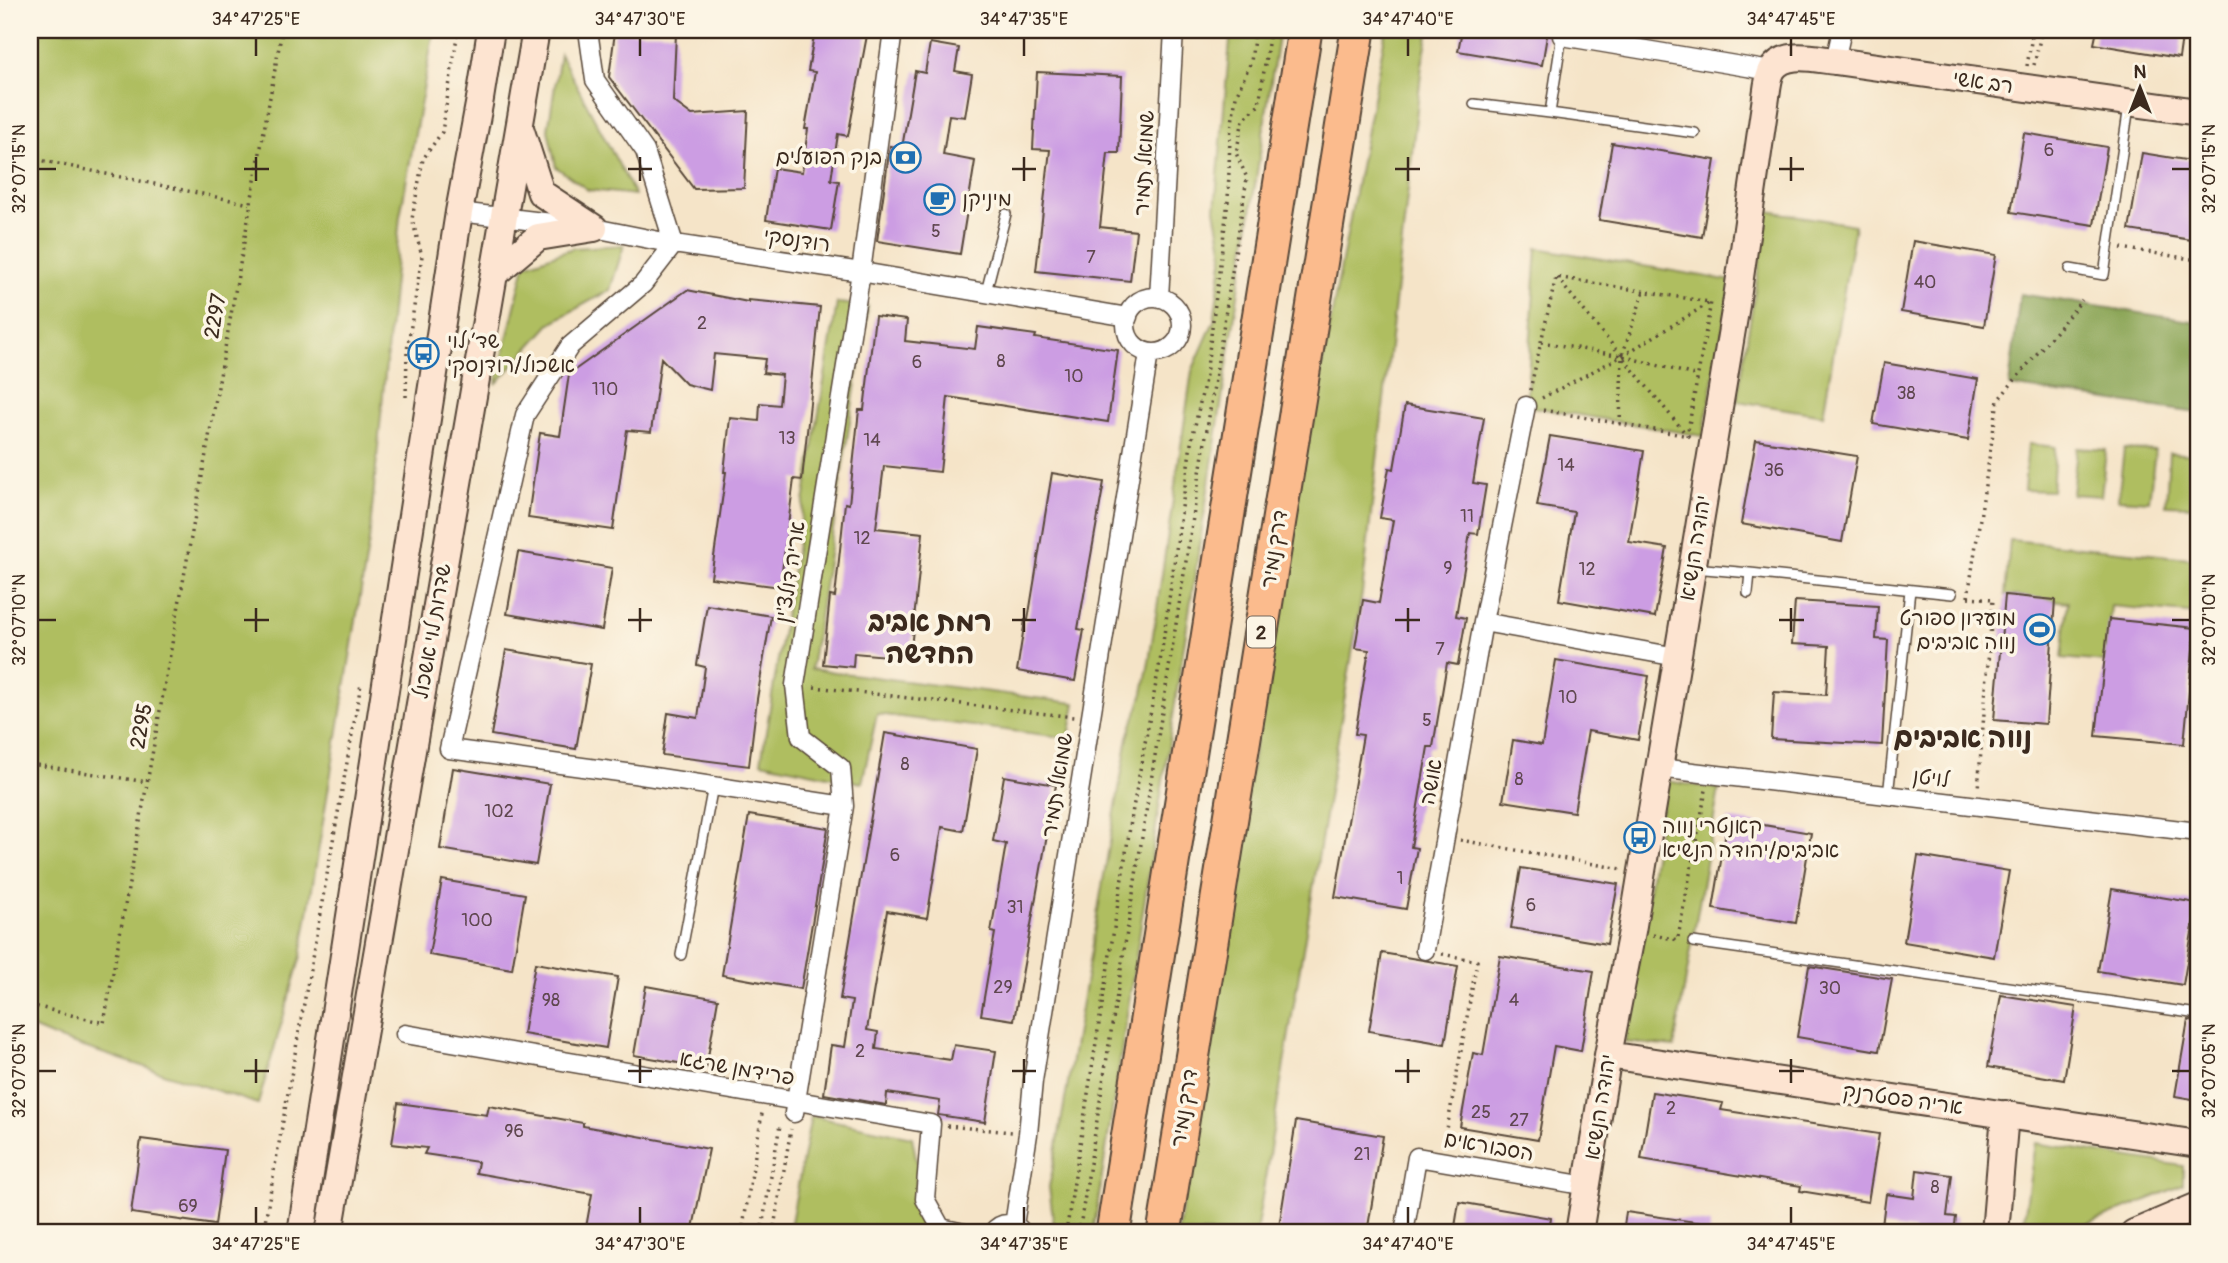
<svg xmlns="http://www.w3.org/2000/svg" width="2228" height="1263" font-family="Pangolin,'Playpen Sans Hebrew',sans-serif">
<style>
.green{fill:#afbe60;stroke:#75743f;stroke-width:2}
.forest{fill:#8ba556;stroke:#63683a;stroke-width:2}
.building{fill:#cc9de3}
.lines{fill:none;stroke-linecap:round;stroke-linejoin:round}
.lane-casing{stroke:#574638;stroke-width:12}
.street-casing{stroke:#574638;stroke-width:21}
.secondary-casing{stroke:#574638;stroke-width:30}
.highway-casing{stroke:#574638;stroke-width:37}
.path{stroke:#574638;stroke-width:3.5;stroke-dasharray:2 5;stroke-linecap:butt}
.lane{stroke:#fff;stroke-width:9}
.street{stroke:#fff;stroke-width:18}
.secondary{stroke:#fde4d1;stroke-width:26}
.highway{stroke:#fbbb8d;stroke-width:33}
.ticks{fill:none;stroke:#3b2a1e;stroke-width:2.5}
.labels{text-anchor:middle;stroke-width:7;stroke-linejoin:round;paint-order:stroke}
.number-label{font-size:18px;fill:#5f474f}
.shield{fill:#fcf5e5;stroke:#75675a;stroke-width:2}
.shield-label{font-size:19px;font-weight:bold;fill:#3b2a1e}
.street-label{font-size:21px;fill:#3b2a1e;stroke:#fcf5e5}
.poi-label{font-size:21px;fill:#3b2a1e;stroke:#fcf5e5;text-anchor:start}
.district-label{font-size:28px;font-weight:bold;fill:#3b2a1e;stroke:#fcf5e5}
.neatline{fill:none;stroke:#3b2a1e;stroke-width:2.5}
.ticks-label{font-size:18px;text-anchor:middle;fill:#3b2a1e}
</style>
<rect width="100%" height="100%" fill="#fcf5e5"/>
<filter id="ink" filterUnits="userSpaceOnUse"><feTurbulence type="fractalNoise" baseFrequency=".0143" numOctaves="2"/><feDisplacementMap in="SourceGraphic" scale="14" xChannelSelector="R" yChannelSelector="G"/><feConvolveMatrix kernelMatrix="1 2 1 2 8 2 1 2 1" color-interpolation-filters="sRGB"/></filter>
<filter id="wash" filterUnits="userSpaceOnUse"><feTurbulence type="fractalNoise" baseFrequency=".00686" numOctaves="4" result="noise"/><feDisplacementMap in="SourceGraphic" scale="28" xChannelSelector="R" yChannelSelector="G"/><feGaussianBlur stdDeviation="1.57" result="paint"/><feColorMatrix in="noise" values="0 0 0 0 0 0 0 0 0 0 0 0 0 0 0 0 0 1.4 0 .05"/><feComposite in="paint" operator="in"/></filter>
<g filter="url(#wash)">
<rect width="100%" height="100%" fill="#f5e4c8"/>
<path class="green" d="M30 30H434L400 216 369 541 301 956 258 1104 56 1038 30 1027Z
M1231 30H1279L1096 1215 1093 1233H1055L1049 1187 1054 1163 1128 737 1143 693 1149 662 1192 371 1214 321 1223 254 1215 209Z
M1386 30H1429L1422 65 1362 593 1256 1233H1178L1280 586Z
M560 54 635 195H636L588 190 556 167 548 130Z
M1768 211 1855 225 1823 415 1737 401Z
M624 245 610 290 552 322 496 384 525 265 573 248Z
M1537 248 1732 281 1703 436 1526 406Z
M837 303 868 306 811 669 1075 703 1069 738 877 714 862 783 761 762Z
M2028 444 2055 447 2052 491 2024 490Z
M2077 448 2106 450 2101 496 2072 494Z
M2124 449 2155 451 2149 501 2118 499Z
M2169 453 2197 455 2194 506 2166 505Z
M2010 540 2198 559V614L2111 606 2105 662 2062 658 2068 602 2005 595Z
M1666 781 1719 789 1674 1047 1625 1042Z
M811 1116 912 1137 918 1168 913 1205 934 1233H789Z
M2035 1143 2183 1166V1185L2066 1233H2022Z"/>
<path class="forest" d="M2020 294 2198 322V413L2009 386Z"/>
<g id="blocks">
<path class="building" d="M815 30H868L848 136 838 134 831 180 839 181 831 230 766 220 774 168 802 172 808 129H805L815 72 808 71Z
M1462 30H1548L1542 65 1458 51Z
M2097 30H2183L2179 58 2094 44Z
M615 32 676 33 673 101 692 115 748 111 744 188 694 189 609 77Z
M930 43 959 48 955 71 972 74 965 117 949 115 943 155 975 161 960 254 877 241 890 146 902 148 915 71 925 73Z
M1037 72 1122 76 1119 153H1108L1100 227 1136 231 1130 281 1036 271 1050 150 1033 149Z
M2024 133 2107 147 2094 225 2011 212Z
M1612 143 1715 160 1702 237 1599 220Z
M2142 153 2198 162V241L2129 230Z
M1913 241 1996 255 1984 326 1901 312Z
M687 290 748 302V300L820 307 802 480 794 479 780 587 711 578 726 472H724L730 418 759 421 760 403 779 405 782 375 763 373 765 359 714 354 710 390 686 384 661 358 651 432 627 430 613 530 528 518 540 433 560 436 569 374Z
M875 316 907 320 905 341 975 349 978 327 1036 335 1035 338 1118 350 1108 422 948 397 940 472 884 466 876 528 923 533 910 658 854 653 853 667 823 664 830 596 835 597 845 503 849 504 859 410H864Z
M1884 363 1978 379 1968 440 1873 424Z
M1405 405 1484 418 1473 483 1486 485 1478 534 1470 533 1456 616 1466 618 1458 665 1447 663 1433 747H1428L1411 847 1417 848 1406 909 1335 897 1363 735 1355 734 1369 650 1355 648 1363 600 1379 603 1393 520 1380 518 1389 468 1394 469Z
M1550 436 1644 451 1629 542 1667 548 1655 617 1559 600 1574 512 1537 506Z
M1756 440 1857 456 1842 542 1741 524Z
M1052 473 1104 482 1078 629 1084 630 1075 681 1017 671 1025 620H1028Z
M518 552 612 568 602 630 507 614Z
M2005 595 2055 600 2046 724 1994 720Z
M1795 601 1878 606 1876 639 1888 640 1882 745 1771 739 1774 692 1826 695 1829 646 1792 644Z
M707 605 771 616 757 699 749 766 662 755 668 713 698 718 705 667 697 665Z
M2109 619 2195 628 2184 744 2096 736Z
M506 650 591 664 576 749 491 735Z
M1556 660 1649 676 1638 740 1588 731 1574 812 1503 801 1513 740 1542 745Z
M885 733 977 749 963 831 942 827 927 918 887 911 867 1030 878 1032 876 1049 951 1060 954 1045 996 1051 985 1122 938 1115 940 1101 887 1093 886 1105 824 1094 831 1045 845 1047 852 1001 840 999Z
M453 768 550 784 536 865 440 849Z
M1004 776 1056 785 1014 1020 981 1015 995 933 991 932 1006 844 993 841Z
M749 815 828 828 801 989 722 975Z
M1728 819 1811 833 1796 923 1713 909Z
M1918 856 2009 871 1994 957 1904 942Z
M1521 868 1618 884 1607 944 1511 928Z
M442 880 525 894 512 969 429 955Z
M2112 889 2197 903 2183 985 2098 971Z
M1382 953 1458 966 1445 1044 1369 1031Z
M1500 956 1594 971 1581 1051 1554 1046 1538 1140 1460 1127 1473 1053 1483 1055Z
M535 963 618 977 606 1048 523 1034Z
M1809 966 1892 979 1879 1051 1797 1037Z
M646 986 718 999 706 1068 634 1055Z
M2001 995 2076 1007 2064 1080 1988 1067Z
M2188 1020 2198 1021V1100L2175 1096Z
M1652 1092 1723 1103 1721 1110 1879 1134 1868 1202 1800 1191 1801 1186 1641 1159Z
M398 1103 487 1115 489 1106 583 1123V1126L709 1149 692 1233H585L592 1194 476 1173 478 1162 424 1154 427 1148 392 1144Z
M1296 1121 1383 1136 1367 1233H1278Z
M141 1139 225 1150 215 1225 131 1213Z
M1917 1170 1952 1175 1947 1216 1956 1217 1954 1233H1914V1230L1882 1226 1886 1194 1914 1198Z
M1459 1202 1551 1218 1549 1233H1454Z
M1626 1212 1710 1224V1233H1623Z"/>
</g>
</g>
<g filter="url(#ink)">
<use href="#blocks" fill-opacity="0" stroke="#574638" stroke-width="2"/>
<g class="lines">
<defs>
<path id="lane" d="M1562 35 1550 113 1695 133
M1474 104 1550 113
M2070 269 2104 275 2129 106
M986 292 1006 214
M1694 568 1750 573 1748 593
M1750 573 1952 594
M1888 796 1910 590
M1693 942 2198 1014
M681 955 713 786"/>
<path id="street" d="M588 30 595 80 645 151 674 244 643 284 570 346 525 415 449 749 634 774 844 806
M1562 36 1771 71
M1835 61 1842 30
M459 212 594 228 674 244 861 272 1128 317
M1126 325a28 28 0 1 1 56 0a28 28 0 1 1-56 0Z
M1159 298 1174 30
M1483 622 1677 657
M1659 768 2198 832
M1425 950 1483 622 1526 406
M405 1034 931 1124 925 1199 941 1228 964 1233
M794 1113 844 806 841 768 801 737 795 685 861 272 893 30
M1014 1225 1028 1134 1033 1081 1149 353
M992 1233C1001 1221 1014 1221 1023 1233
M1404 1233 1417 1157 1587 1186"/>
<path id="secondary" d="M521 131 541 193 594 228
M495 273 538 237 594 228
M1608 1055 2198 1144
M301 1233 459 212 480 99 491 30
M329 1233 536 30
M1579 1233 1608 1055 1632 931 1736 305 1766 97C1767 89 1768 77 1772 70 1785 50 1815 59 1835 61L2198 112
M1995 1233 2005 1114
M2134 1233 2198 1206"/>
<path id="highway" d="M1113 1233 1305 30
M1164 1233 1358 30"/>
</defs>
<use href="#lane" class="lane-casing"/>
<use href="#street" class="street-casing"/>
<use href="#secondary" class="secondary-casing"/>
<use href="#highway" class="highway-casing"/>
<path class="path" d="M2034 65 2042 30
M2027 66 2033 30
M30 158 250 204
M2121 248 2198 260
M1557 278 1686 434
M1541 342 1622 356 1698 376
M1530 390 1556 277 1709 302
M406 397 407 351 422 256 412 219 423 159 442 132 458 30
M1542 398 1622 356 1711 302 1687 436
M1543 410 1694 437
M1620 424 1622 356 1644 291
M1968 597 1998 400 2082 300
M1968 597 1993 599 1978 789
M814 687 1074 717
M30 764 147 782
M1460 840 1622 869
M1653 935 1678 940
M1678 937 1706 790
M1442 954 1477 961 1444 1146
M30 1005 104 1023 282 30
M947 1126 1012 1132
M263 1233 361 684
M742 1233 762 1113
M761 1233 780 1125
M773 1233 791 1129
M1066 1233 1133 808 1161 656 1191 444 1206 375 1228 201 1230 136 1236 96 1251 62 1255 30
M1079 1233 1247 178 1236 153 1243 120 1259 105 1270 30"/>
<use href="#lane" class="lane"/>
<use href="#street" class="street"/>
<use href="#secondary" class="secondary"/>
<use href="#highway" class="highway"/>
</g>
</g>
<path class="ticks" d="M256 38V56M640 38V56M1024 38V56M1408 38V56M1791 38V56M256 157V181M640 157V181M1024 157V181M1408 157V181M1791 157V181M38 169H56M244 169H269M628 169H652M1012 169H1036M1395 169H1420M1779 169H1804M2172 169H2190M256 608V632M640 608V632M1024 608V632M1408 608V632M1791 608V632M38 620H56M244 620H269M628 620H652M1012 620H1036M1395 620H1420M1779 620H1804M2172 620H2190M256 1059V1083M640 1059V1083M1024 1059V1083M1408 1059V1083M1791 1059V1083M38 1071H56M244 1071H269M628 1071H652M1012 1071H1036M1395 1071H1420M1779 1071H1804M2172 1071H2190M256 1207V1224M640 1207V1224M1024 1207V1224M1408 1207V1224M1791 1207V1224"/>
<defs>
<symbol id="bank-ring" viewBox="-11 -11 22 22"><circle r="9.5" fill="#fcf5e5" stroke="#1f6fb2" stroke-width="1.5"/><path d="M-6-4H6V4H-6ZM0-2.3a2.3 2.3 0 1 0 0 4.6a2.3 2.3 0 1 0 0-4.6Z" fill="#1f6fb2"/></symbol>
<symbol id="cafe-ring" viewBox="-11 -11 22 22"><circle r="9.5" fill="#fcf5e5" stroke="#1f6fb2" stroke-width="1.5"/><path d="M-5.5-4.5H6V0H3Q3 3.5 0 3.5H-2.5Q-5.5 3.5-5.5 0ZM3-3.2v2h1.7v-2ZM-6 4.5H4V6H-6Z" fill="#1f6fb2"/></symbol>
<symbol id="bus-ring" viewBox="-11 -11 22 22"><circle r="9.5" fill="#fcf5e5" stroke="#1f6fb2" stroke-width="1.5"/><path d="M-5-6H5V4H4V6H2V4H-2V6H-4V4H-5ZM-3.5-4V0h7V-4ZM-3.5 1.2v1.5H-2V1.2ZM2 1.2v1.5H3.5V1.2Z" fill="#1f6fb2"/></symbol>
<symbol id="stadium-ring" viewBox="-11 -11 22 22"><circle r="9.5" fill="#fcf5e5" stroke="#1f6fb2" stroke-width="1.5"/><path d="M0-5a6.5 5 0 1 0 0 10a6.5 5 0 1 0 0-10ZM-3.5-1.8h7v3.6h-7Z" fill="#1f6fb2"/></symbol>
</defs>
<g fill-rule="evenodd">
<use href="#bank-ring" x="888" y="140" width="35" height="35"/>
<use href="#cafe-ring" x="922" y="182" width="35" height="35"/>
<use href="#bus-ring" x="406" y="336" width="35" height="35"/>
<use href="#stadium-ring" x="2022" y="612" width="35" height="35"/>
<use href="#bus-ring" x="1622" y="820" width="35" height="35"/>
</g>
<g class="labels">
<g class="number-label">
<text x="2049" y="156">6</text>
<text x="936" y="237">5</text>
<text x="1091" y="263">7</text>
<text x="1925" y="288">40</text>
<text x="702" y="329">2</text>
<text x="1001" y="367">8</text>
<text x="917" y="368">6</text>
<text x="1074" y="382">10</text>
<text x="605" y="395">110</text>
<text x="1906" y="399">38</text>
<text x="787" y="444">13</text>
<text x="872" y="446">14</text>
<text x="1566" y="471">14</text>
<text x="1774" y="476">36</text>
<text x="1467" y="522">11</text>
<text x="862" y="544">12</text>
<text x="1448" y="574">9</text>
<text x="1587" y="575">12</text>
<text x="1440" y="655">7</text>
<text x="1568" y="703">10</text>
<text x="1427" y="726">5</text>
<text x="905" y="770">8</text>
<text x="1519" y="785">8</text>
<text x="499" y="817">102</text>
<text x="895" y="861">6</text>
<text x="1400" y="884">1</text>
<text x="1531" y="911">6</text>
<text x="1015" y="913">31</text>
<text x="477" y="926">100</text>
<text x="1003" y="993">29</text>
<text x="1830" y="994">30</text>
<text x="551" y="1006">98</text>
<text x="1514" y="1006">4</text>
<text x="860" y="1057">2</text>
<text x="1671" y="1114">2</text>
<text x="1481" y="1118">25</text>
<text x="1519" y="1126">27</text>
<text x="514" y="1137">96</text>
<text x="1362" y="1160">21</text>
<text x="1935" y="1193">8</text>
<text x="188" y="1212">69</text>
</g>
<rect class="shield" x="1247" y="616.5" width="28" height="31" rx="5"/>
<g class="shield-label">
<text x="1261" y="639">2</text>
</g>
<g class="street-label">
<text transform="translate(1983 82) rotate(8)" y="7">רב אשי</text>
<text transform="translate(1144 163) rotate(-87)" y="7">שמואל תמיר</text>
<text transform="translate(797 240) rotate(8)" y="7">רודנסקי</text>
<text transform="translate(215 316) rotate(-80)" y="7">2297</text>
<text transform="translate(1695 548) rotate(-81)" y="7">יהודה הנשיא</text>
<text transform="translate(1274 549) rotate(-81)" y="7">דרך נמיר</text>
<text transform="translate(790 572) rotate(-81)" y="7">אריה דולצ'ין</text>
<text transform="translate(432 631) rotate(-80)" y="7">שדרות לוי אשכול</text>
<text transform="translate(141 726) rotate(-80)" y="7">2295</text>
<text transform="translate(1931 778) rotate(7)" y="7">לויטן</text>
<text transform="translate(1431 782) rotate(-80)" y="7">אושה</text>
<text transform="translate(1057 785) rotate(-81)" y="7">שמואל תמיר</text>
<text transform="translate(737 1068) rotate(10)" y="7">פרידמן שרגא</text>
<text transform="translate(1903 1099) rotate(8)" y="7">אריה פסטרנק</text>
<text transform="translate(1600 1107) rotate(-81)" y="7">יהודה הנשיא</text>
<text transform="translate(1184 1108) rotate(-81)" y="7">דרך נמיר</text>
<text transform="translate(1489 1146) rotate(10)" y="7">הסבוראים</text>
</g>
<g class="poi-label">
<text x="882" y="164" text-anchor="end">בנק הפועלים</text>
<text x="962" y="206">מיניקן</text>
<text x="447" y="348">שד׳ לוי<tspan x="447" dy="24">אשכול/רודנסקי</tspan></text>
<text x="2016" y="625" text-anchor="end">מועדון ספורט<tspan x="2016" dy="24">נווה אביבים</tspan></text>
<text x="1662" y="833">קאנטרי נווה<tspan x="1662" dy="24">אביבים/יהודה הנשיא</tspan></text>
</g>
<g class="district-label">
<text x="930" y="631">רמת אביב<tspan x="930" dy="32">החדשה</tspan></text>
<text x="1963" y="747">נווה אביבים</text>
</g>
</g>
<rect width="2228" height="1263" fill="none" stroke="#fcf5e5" stroke-width="77"/>
<g transform="translate(2140 88)" stroke="#fcf5e5" stroke-width="5" paint-order="stroke">
<path d="M0-5L12 26L0 18L-12 26Z" fill="#3b2a1e"/>
<text y="-10" font-size="19" font-weight="bold" text-anchor="middle" fill="#3b2a1e">N</text>
</g>
<rect x="38" y="38" width="2152" height="1186" class="neatline"/>
<g class="ticks-label">
<text x="256" y="25">34°47'25"E</text>
<text x="640" y="25">34°47'30"E</text>
<text x="1024" y="25">34°47'35"E</text>
<text x="1408" y="25">34°47'40"E</text>
<text x="1791" y="25">34°47'45"E</text>
<text transform="translate(19 169) rotate(-90)" y="6">32°07'15"N</text>
<text transform="translate(2209 169) rotate(-90)" y="6">32°07'15"N</text>
<text transform="translate(19 620) rotate(-90)" y="6">32°07'10"N</text>
<text transform="translate(2209 620) rotate(-90)" y="6">32°07'10"N</text>
<text transform="translate(19 1071) rotate(-90)" y="6">32°07'05"N</text>
<text transform="translate(2209 1071) rotate(-90)" y="6">32°07'05"N</text>
<text x="256" y="1250">34°47'25"E</text>
<text x="640" y="1250">34°47'30"E</text>
<text x="1024" y="1250">34°47'35"E</text>
<text x="1408" y="1250">34°47'40"E</text>
<text x="1791" y="1250">34°47'45"E</text>
</g>
</svg>
